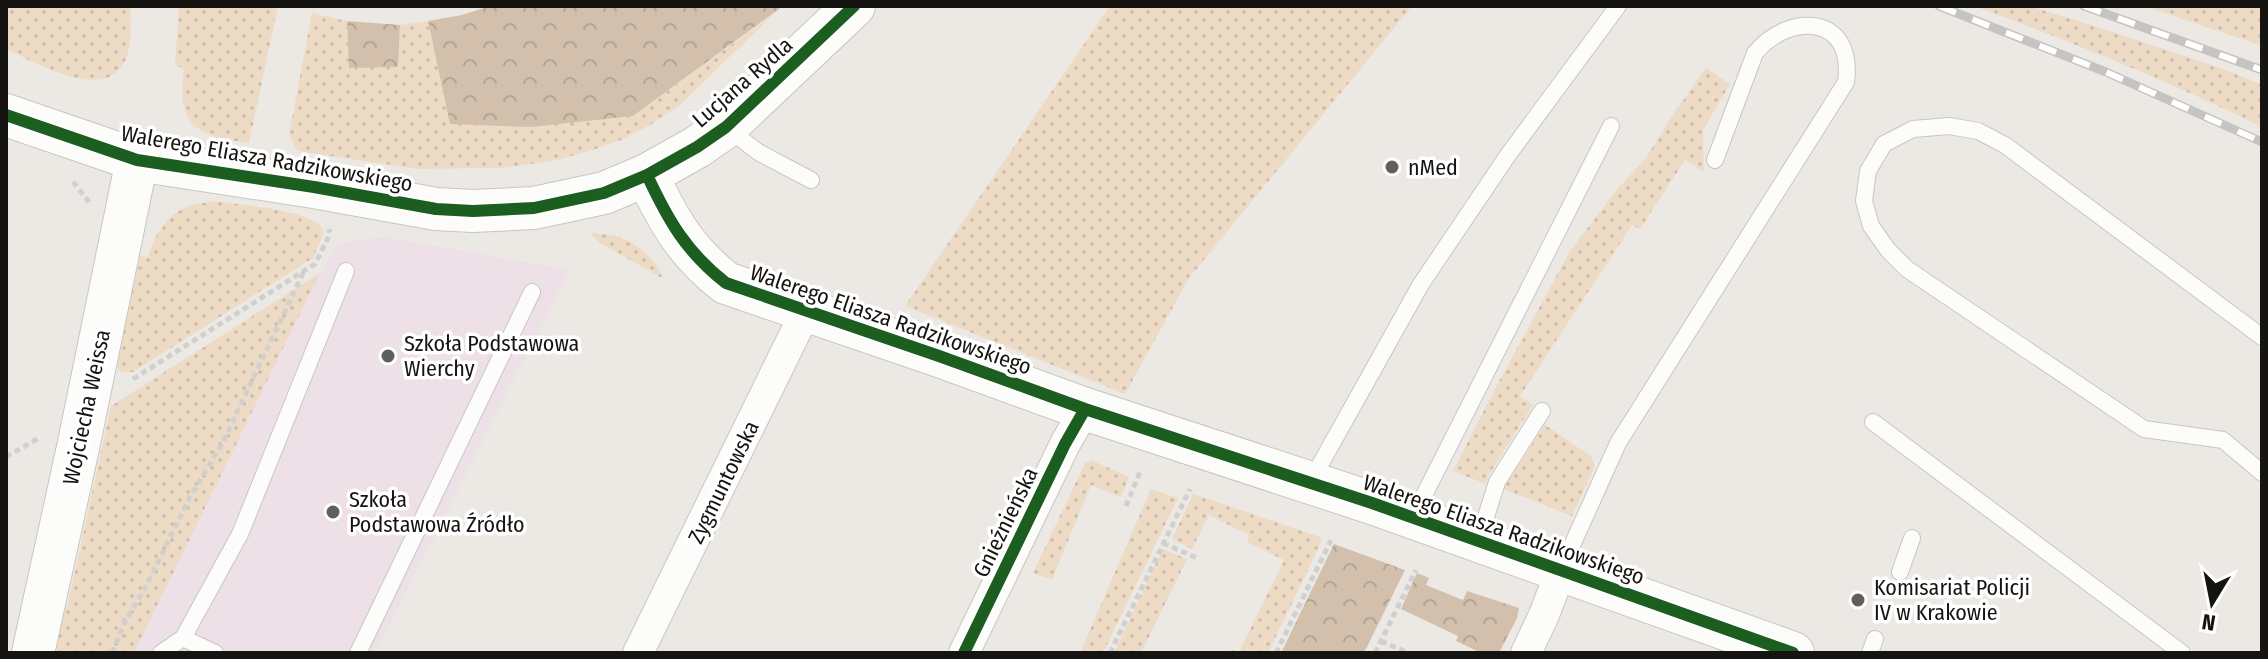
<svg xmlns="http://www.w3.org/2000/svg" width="2268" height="659" font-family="'Fira Sans Condensed',sans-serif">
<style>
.education{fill:#ede0e6}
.grass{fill:url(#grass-dots)}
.forest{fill:url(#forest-crowns)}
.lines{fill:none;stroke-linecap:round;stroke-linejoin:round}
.lane-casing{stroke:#c8c6c2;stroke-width:18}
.street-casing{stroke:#c8c6c2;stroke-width:32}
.secondary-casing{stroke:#c8c6c2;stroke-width:44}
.path{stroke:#d1d0ce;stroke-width:5;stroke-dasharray:6 4;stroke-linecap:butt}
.lane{stroke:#fcfcfb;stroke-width:16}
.street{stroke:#fcfcfb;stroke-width:30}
.secondary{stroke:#fcfcfb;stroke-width:42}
.rail-casing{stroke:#c5c4c2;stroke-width:9}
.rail{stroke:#fff;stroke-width:6;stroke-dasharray:18;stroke-linecap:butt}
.cycleway-casing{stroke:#fff;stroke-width:17}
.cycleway{stroke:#1b5e20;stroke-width:12}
.poi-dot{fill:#615f5b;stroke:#fff;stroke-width:3}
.labels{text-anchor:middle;stroke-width:7;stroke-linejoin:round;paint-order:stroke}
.street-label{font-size:22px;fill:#161411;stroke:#fff}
.poi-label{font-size:22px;fill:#161411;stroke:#fff;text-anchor:start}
</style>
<defs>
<pattern id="grass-dots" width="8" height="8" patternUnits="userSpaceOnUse" patternTransform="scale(2)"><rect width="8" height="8" fill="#eedbc6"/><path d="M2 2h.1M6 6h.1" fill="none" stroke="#cbbba9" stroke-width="1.8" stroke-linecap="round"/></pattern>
<pattern id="forest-crowns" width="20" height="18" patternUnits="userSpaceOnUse" patternTransform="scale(2)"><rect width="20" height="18" fill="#d2c0ac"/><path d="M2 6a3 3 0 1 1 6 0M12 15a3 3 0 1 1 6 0" fill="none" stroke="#b4a493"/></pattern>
</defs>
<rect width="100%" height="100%" fill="#ece9e4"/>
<path class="education" d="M385 237 569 270 376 653H134L320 273 338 243Z"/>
<path class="grass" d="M6 6H131C130 22 132 41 127 56 111 107 35 62 6 49Z
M179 6H278L249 143C224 139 192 137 184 108 181 97 183 80 184 68L175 66Z
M1110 6H1412L1189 278 1125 394 905 306Z
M1974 6H2029L2104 29 2226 70 2262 85V127C2168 81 2072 42 1974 6Z
M2144 6H2262V46Z
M312 13 347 21 349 67H398L400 25 428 21 450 124 633 116 775 13 680 105 652 124 621 140 590 151 553 161 500 168 417 169 297 151 289 135Z
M1706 68 1730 84 1703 130 1704 172 1685 160 1640 229 1632 225 1520 396 1533 405 1488 476 1486 484 1453 471 1495 389 1570 251 1619 187 1646 158 1672 116Z
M215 201C241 205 296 209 317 223 320 225 323 230 324 233L313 258 133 372H122L115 366 137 256 148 257C154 236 167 214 189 206 197 203 207 203 215 201Z
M590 233C599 234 608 234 616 236 633 240 660 261 662 278L600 243Z
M320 273 134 653H51L69 599 111 406Z
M1545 425 1591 456 1595 466 1572 516 1503 489Z
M1091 460 1129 477 1121 497 1091 485 1052 580 1033 573 1085 463Z
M1151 489 1178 498 1103 653H1080Z
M1193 494 1320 537 1322 541 1268 653H1242L1240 650 1284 560 1247 542 1249 535 1209 515 1192 549 1172 539Z
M1163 549 1187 559 1141 653H1114Z"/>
<path class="forest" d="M490 6H783L633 116 531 127 450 124 428 21 462 15Z
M347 21 400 25 398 67 349 68Z
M1334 544 1405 570 1364 653H1281Z
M1417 573 1429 578 1426 585 1463 600 1467 591 1519 608 1517 618 1499 653H1481L1456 641 1458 636 1401 609Z"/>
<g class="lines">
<defs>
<path id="lane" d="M727 128 758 152 811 180
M2262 337 2005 145 1978 131 1949 126 1913 129 1884 144 1868 171 1864 201 1871 226 1888 250 1907 269 2144 429 2223 440 2262 473
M1873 422 2182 653
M1311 481 1421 284 1508 155 1618 6
M1413 517 1611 126
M1479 539 1497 482 1542 411
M1561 570 1618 443 1846 82C1855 15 1790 11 1755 53L1715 160
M1900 572 1912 538
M183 638 215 653
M161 653 183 638 240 534 346 271
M358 653 532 292
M1870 653 1875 639"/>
<path id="street" d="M638 653 806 311
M964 653 1065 444 1085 409
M1526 653 1544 615 1561 570"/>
<path id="secondary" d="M6 115 137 160 314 187 436 209 473 211 534 208 604 193 647 175 697 147 726 127 854 6
M647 175C668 220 686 252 726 283L939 356 1085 409 1372 503 1793 653
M33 653 79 443 137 160"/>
</defs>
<use href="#lane" class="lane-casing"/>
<use href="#street" class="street-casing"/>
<use href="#secondary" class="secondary-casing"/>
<path class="path" d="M73 182 89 202
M133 379 315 264 330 234 329 229
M6 457 39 438
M1126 506 1140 472
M1163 543 1197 558
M1381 641 1408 653
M1231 652 1233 653
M112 653 125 622 146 586 190 497 223 442 305 269
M1110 653 1190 489
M1276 653 1331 540
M1375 653 1416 570"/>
<use href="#lane" class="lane"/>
<use href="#street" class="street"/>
<use href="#secondary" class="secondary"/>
<defs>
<path id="rail" d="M1939 6 2106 72 2262 142
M2084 6 2262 70"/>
</defs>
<use href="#rail" class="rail-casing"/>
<use href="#rail" class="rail"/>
<defs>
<path id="cycleway" d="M6 115 137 160 314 187 436 209 473 211 534 208 604 193 647 175 697 147 726 127 854 6
M647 175C668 220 686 252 726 283L939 356 1085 409 1372 503 1793 653
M964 653 1065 444 1085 409"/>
</defs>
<use href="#cycleway" class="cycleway-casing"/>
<use href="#cycleway" class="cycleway"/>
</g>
<g class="poi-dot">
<circle cx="1392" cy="167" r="8"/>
<circle cx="388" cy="356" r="8"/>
<circle cx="333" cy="512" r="8"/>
<circle cx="1858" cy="600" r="8"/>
</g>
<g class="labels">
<g class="street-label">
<text transform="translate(742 82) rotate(-41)" y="8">Lucjana Rydla</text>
<text transform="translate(267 158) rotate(10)" y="8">Walerego Eliasza Radzikowskiego</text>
<text transform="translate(891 319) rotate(19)" y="8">Walerego Eliasza Radzikowskiego</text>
<text transform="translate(86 407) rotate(-78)" y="8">Wojciecha Weissa</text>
<text transform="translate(723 482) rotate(-64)" y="8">Zygmuntowska</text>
<text transform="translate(1005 522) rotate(-64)" y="8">Gnieźnieńska</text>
<text transform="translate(1504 529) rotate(19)" y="8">Walerego Eliasza Radzikowskiego</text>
</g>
<g class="poi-label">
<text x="1408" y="175">nMed</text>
<text x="404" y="351">Szkoła Podstawowa<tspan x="404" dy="25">Wierchy</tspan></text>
<text x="349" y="507">Szkoła<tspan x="349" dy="25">Podstawowa Źródło</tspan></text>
<text x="1874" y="595">Komisariat Policji<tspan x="1874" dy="25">IV w Krakowie</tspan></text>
</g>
</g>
<rect width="2268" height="659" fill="none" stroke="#161411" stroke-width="16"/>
<g transform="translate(2212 603) rotate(190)" stroke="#ffffff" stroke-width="6" paint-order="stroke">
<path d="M0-6L14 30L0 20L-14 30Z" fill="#161411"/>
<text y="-12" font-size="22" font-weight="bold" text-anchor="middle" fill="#161411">N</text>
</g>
</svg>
